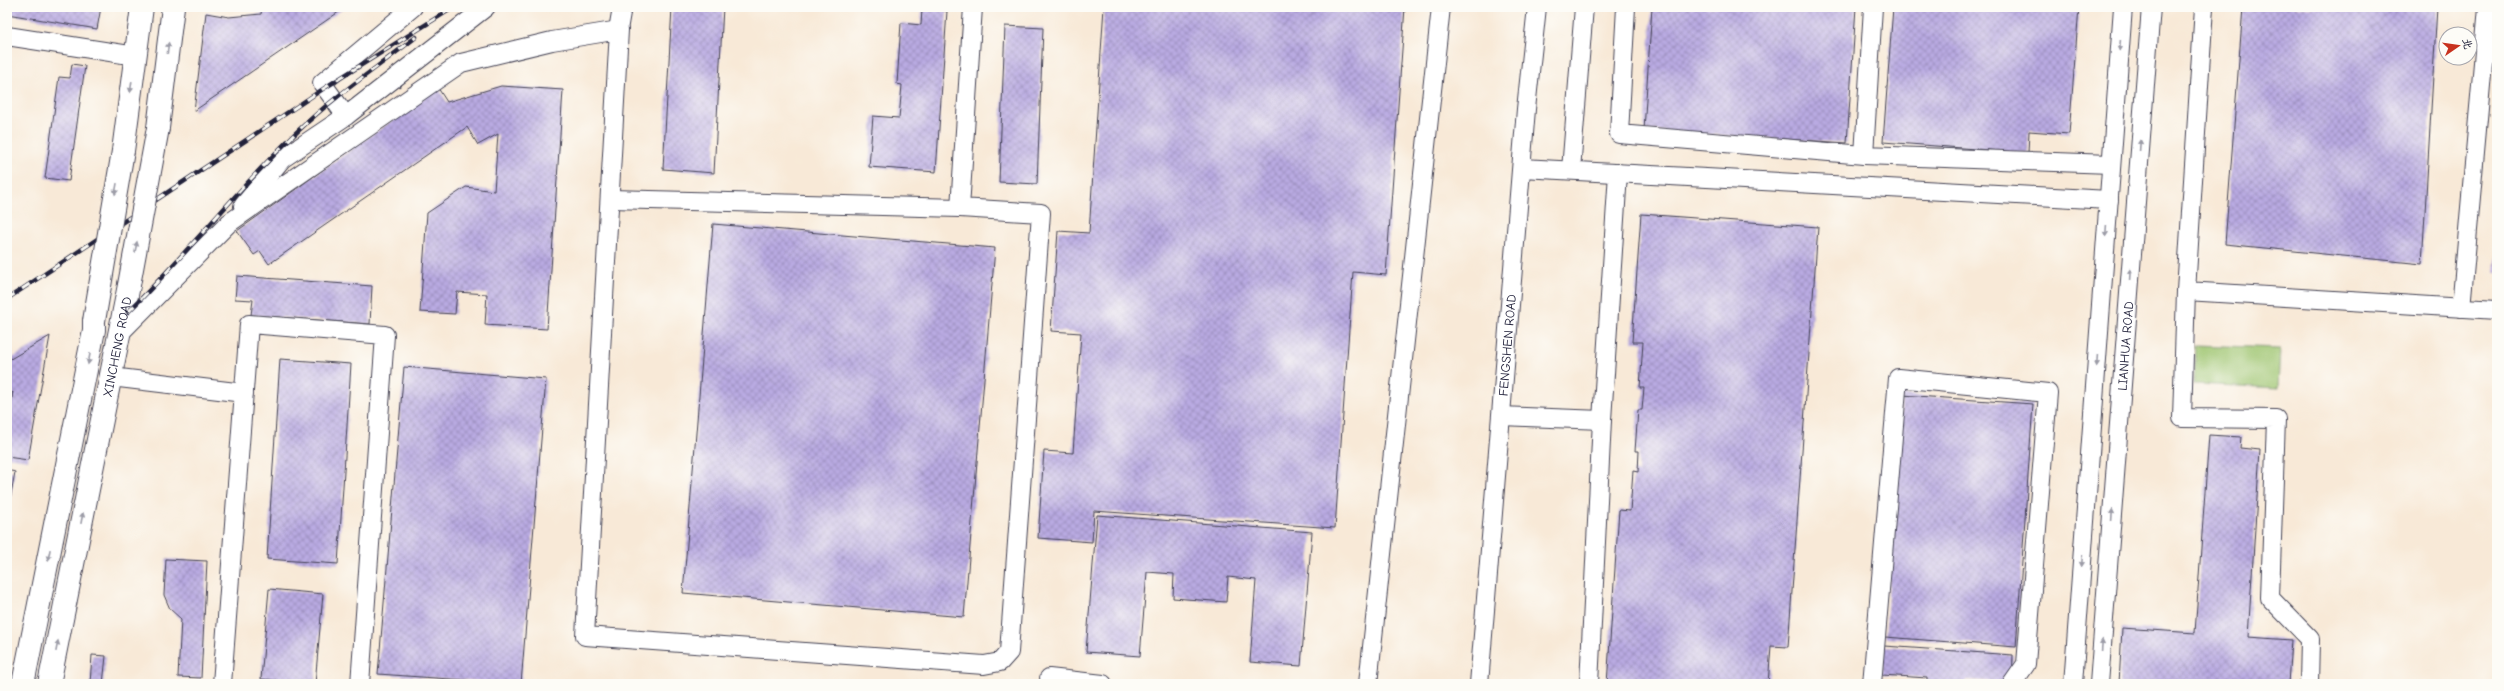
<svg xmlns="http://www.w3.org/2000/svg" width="2504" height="691" font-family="'Comic Neue','LXGW WenKai TC',sans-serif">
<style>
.park{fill:#9ec570;stroke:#607456}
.building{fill:url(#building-cross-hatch)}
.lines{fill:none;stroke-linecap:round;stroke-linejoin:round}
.minor-casing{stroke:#424052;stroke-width:20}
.major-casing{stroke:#424052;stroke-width:24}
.minor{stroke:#fff;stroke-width:18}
.major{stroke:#fff;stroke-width:22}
.rail-casing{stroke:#22223b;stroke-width:4.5}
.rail{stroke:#fdfcf7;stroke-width:3;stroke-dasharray:9;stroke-linecap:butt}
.major-bridge-casing{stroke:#424052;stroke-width:24;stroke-linecap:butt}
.major-bridge{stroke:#fff;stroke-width:22}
.oneway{fill:#9c9ca7}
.labels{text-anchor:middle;stroke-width:3.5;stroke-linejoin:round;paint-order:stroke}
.street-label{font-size:13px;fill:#22223b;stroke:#fdfcf7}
</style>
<defs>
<pattern id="building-cross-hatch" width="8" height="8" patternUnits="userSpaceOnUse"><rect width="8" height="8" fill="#b9aae2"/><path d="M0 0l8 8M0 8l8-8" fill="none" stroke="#968ab8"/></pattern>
</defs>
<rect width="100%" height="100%" fill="#fdfcf7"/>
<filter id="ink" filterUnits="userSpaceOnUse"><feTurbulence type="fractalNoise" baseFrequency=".025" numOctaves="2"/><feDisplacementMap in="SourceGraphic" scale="8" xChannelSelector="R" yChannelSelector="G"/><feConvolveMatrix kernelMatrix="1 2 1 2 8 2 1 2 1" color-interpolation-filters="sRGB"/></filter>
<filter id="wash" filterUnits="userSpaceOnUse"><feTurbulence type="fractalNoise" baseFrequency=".012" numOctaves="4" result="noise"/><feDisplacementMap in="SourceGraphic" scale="16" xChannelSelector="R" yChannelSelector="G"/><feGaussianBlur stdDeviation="0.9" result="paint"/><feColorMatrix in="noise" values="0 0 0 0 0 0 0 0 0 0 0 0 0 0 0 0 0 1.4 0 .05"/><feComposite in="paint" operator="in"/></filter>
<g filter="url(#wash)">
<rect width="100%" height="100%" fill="#f8e9d7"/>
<path class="park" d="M2196 345 2280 348 2278 388 2194 384Z"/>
<g id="blocks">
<path class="building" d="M7 7H101L97 29 7 14Z
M242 7H252L251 9Z
M262 7H346L194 111 206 13 229 17 261 14Z
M672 7H723L714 173 663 169Z
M1104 7H1405L1386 275 1353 272 1335 528 1094 511 1092 542 1038 538 1044 451 1073 453 1081 333 1051 331 1058 231 1089 233Z
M1652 7H1856L1847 143 1644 130Z
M1893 7H2079L2069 134 2029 131 2028 153 1883 142Z
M2243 7H2437L2422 264 2225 244Z
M922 9 947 11 936 172 869 167 873 116 899 118 902 85 897 84 901 23 921 25Z
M1005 26 1043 28 1037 184 999 182Z
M72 64 85 66 69 181 45 178 59 77 70 78Z
M501 86 563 90 547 329 485 325 487 294 457 292 455 314 420 312 427 213 466 187 494 191 498 134 478 145 467 127 269 264 260 251 254 255 237 231 438 88 447 102Z
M1641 214 1818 227 1788 647 1771 646 1768 684H1607L1619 510 1630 511 1633 471 1638 472 1639 451H1635L1638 410H1642L1644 388H1640L1643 342H1632Z
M713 224 995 248 964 617 683 593Z
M2496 252H2497V272H2494Z
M237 276 372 286 370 324 251 315 253 300 235 299Z
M50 336 28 460 7 457V428L13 392 7 396V361Z
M280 359 351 364 338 564 267 559Z
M404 367 546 379 521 684 378 674Z
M1902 395 2033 404 2016 647 1885 637Z
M2209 435 2241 437 2240 448 2260 450 2248 637 2291 640 2288 684H2119L2122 628 2195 633Z
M7 470 15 472 8 510H7Z
M1097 515 1312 532 1301 666 1250 662 1256 580 1228 577 1226 602 1173 598 1174 574 1147 572 1140 656 1086 652Z
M166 559 207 561 201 678 178 677 181 619 170 609 164 595Z
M269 589 323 594 315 684 261 679Z
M1884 646 2013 655 2012 683 1966 680 1965 684H1927V678L1882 675Z
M92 655 106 656 103 684H90Z"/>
</g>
</g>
<g filter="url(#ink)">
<use href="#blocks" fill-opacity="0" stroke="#424052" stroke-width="1"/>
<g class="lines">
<defs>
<g id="minor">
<path d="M1626 7 1619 134 1864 155"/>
<path d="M1873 7 1864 155 2111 164"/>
<path d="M2204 7 2186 291 2497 310"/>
<path d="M618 30 622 7"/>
<path d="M7 36 136 56"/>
<path d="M346 116 322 83 413 7"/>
<path d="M1522 168 2109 200"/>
<path d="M1571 170 1584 7"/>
<path d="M610 199 960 208"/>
<path d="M243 206 282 159 346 116 486 7"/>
<path d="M2186 291 2182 418 2276 419 2270 598 2310 639 2309 684"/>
<path d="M2461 308 2488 7"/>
<path d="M120 333 229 223 461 63 552 41 619 30 585 636 984 665 1000 662 1009 652 1041 213 960 208 973 7"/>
<path d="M111 377 244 393"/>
<path d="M1501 416 1602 420 1618 173"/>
<path d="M1049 678 1103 684"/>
<path d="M222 684 249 324 385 335 360 684"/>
<path d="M1368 684 1441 7"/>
<path id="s1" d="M1479 684 1526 109 1537 7"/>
<path d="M1589 684 1602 420"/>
<path d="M1872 684 1898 378 2048 393 2026 664 2012 684"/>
<path d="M2073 684 2123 7"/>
<path id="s2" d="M2099 684 2151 7"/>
</g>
<g id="major">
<path d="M158 128 173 7"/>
<path d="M123 151 142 7"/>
<path d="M23 684 94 330V321"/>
<path id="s3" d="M49 684 129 285"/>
</g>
</defs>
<use href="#minor" class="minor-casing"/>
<use href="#major" class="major-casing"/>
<use href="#minor" class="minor"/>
<use href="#major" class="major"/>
<defs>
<path id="rail" d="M7 299 326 87 454 7
M128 312C188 253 239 187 299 130 333 97 378 67 416 37"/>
</defs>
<use href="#rail" class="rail-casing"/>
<use href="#rail" class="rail"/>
<defs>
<path id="major-bridge" d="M129 285 158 128
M94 321 123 151"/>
</defs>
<use href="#major-bridge" class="major-bridge-casing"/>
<use href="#major-bridge" class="major-bridge"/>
</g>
<defs><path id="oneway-solid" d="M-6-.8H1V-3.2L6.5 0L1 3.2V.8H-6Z"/></defs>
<g class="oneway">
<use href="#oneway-solid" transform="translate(2120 46) rotate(94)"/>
<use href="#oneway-solid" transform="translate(168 48) rotate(-83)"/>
<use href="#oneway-solid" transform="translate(131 87) rotate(98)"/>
<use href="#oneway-solid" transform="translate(2140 145) rotate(-86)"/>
<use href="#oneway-solid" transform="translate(116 189) rotate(100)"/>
<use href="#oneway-solid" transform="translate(2106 231) rotate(94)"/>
<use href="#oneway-solid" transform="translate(136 247) rotate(-79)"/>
<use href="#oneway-solid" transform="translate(2130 274) rotate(-86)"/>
<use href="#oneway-solid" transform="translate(89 359) rotate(101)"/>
<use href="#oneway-solid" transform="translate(2097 361) rotate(94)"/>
<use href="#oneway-solid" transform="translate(2112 515) rotate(-86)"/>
<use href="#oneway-solid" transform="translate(82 518) rotate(-79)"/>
<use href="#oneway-solid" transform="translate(49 555) rotate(101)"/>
<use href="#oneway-solid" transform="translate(2082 561) rotate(94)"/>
<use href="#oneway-solid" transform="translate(2102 645) rotate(-86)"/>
<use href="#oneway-solid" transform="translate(57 646) rotate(-79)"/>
</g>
</g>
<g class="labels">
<g class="street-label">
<text dy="5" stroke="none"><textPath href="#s1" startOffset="340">FENGSHEN ROAD</textPath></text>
<text dy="5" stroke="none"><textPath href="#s2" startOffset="339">LIANHUA ROAD</textPath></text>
<text dy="5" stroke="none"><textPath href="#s3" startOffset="344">XINCHENG ROAD</textPath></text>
</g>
</g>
<rect width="2504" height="691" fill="none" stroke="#fdfcf7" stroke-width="24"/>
<g transform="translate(2458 46) rotate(77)"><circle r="19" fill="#fdfcf7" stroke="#a5a5ac"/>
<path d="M0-3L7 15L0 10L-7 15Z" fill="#c8321e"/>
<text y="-6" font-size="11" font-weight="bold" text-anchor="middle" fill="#22223b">北</text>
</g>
</svg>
